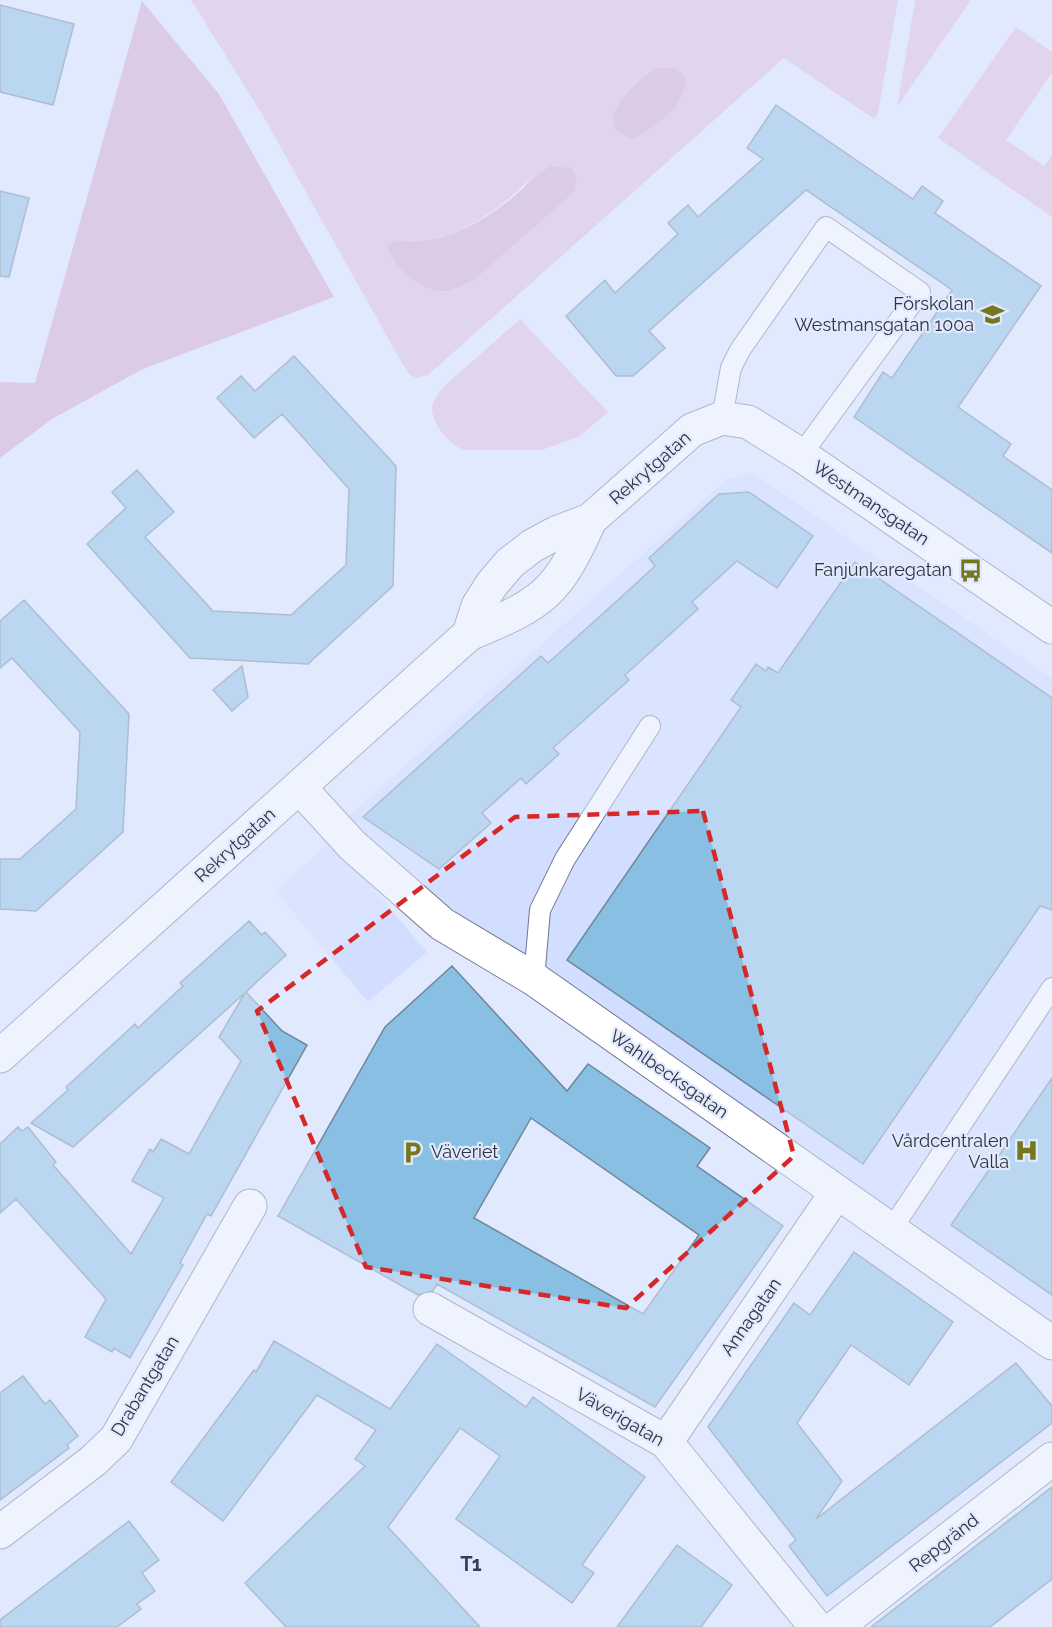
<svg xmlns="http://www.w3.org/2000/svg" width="1052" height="1627" font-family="Raleway,sans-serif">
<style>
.built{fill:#d2deff}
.green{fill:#e0bdd9;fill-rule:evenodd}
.forest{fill:#d6a6cc}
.building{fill:#89bfe3;stroke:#6f8798;stroke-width:1.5;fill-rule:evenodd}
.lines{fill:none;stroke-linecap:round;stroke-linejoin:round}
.service-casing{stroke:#70788f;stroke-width:22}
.minor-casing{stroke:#70788f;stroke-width:35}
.tertiary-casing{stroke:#70788f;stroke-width:35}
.service{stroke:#fff;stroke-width:20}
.minor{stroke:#fff;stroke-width:33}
.tertiary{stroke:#fff;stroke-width:33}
.marked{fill:none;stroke:#d62828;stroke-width:4.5;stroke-dasharray:12 8;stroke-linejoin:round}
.labels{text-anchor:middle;stroke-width:4.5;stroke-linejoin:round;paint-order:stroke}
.poi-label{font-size:18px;fill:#2f333d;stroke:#e1e9fe;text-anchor:end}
.street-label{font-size:18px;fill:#2f333d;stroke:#e1e9fe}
.neighbourhood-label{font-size:20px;font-weight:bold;fill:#363e52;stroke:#e1e9fe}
</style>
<rect width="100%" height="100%" fill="#e1e9fe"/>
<path class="built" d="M751 472 1052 678V1323L426 898 345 819 727 479Z
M332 840 427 952 368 1002 275 891Z"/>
<path class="green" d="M191 0H898L878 113 874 119 784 58 428 375 417 378 410 375 402 363 262 114ZM529 180 458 288 440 292 410 277 395 240C446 249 494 214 529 180Z
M915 0H971L897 107Z
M1016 27 1052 52V73L1006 140 1044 166 1052 155V217L938 138Z
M520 319 608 412 580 436 542 450H463C449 443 433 426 432 409 432 401 438 394 442 388Z"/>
<path class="forest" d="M142 1 219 94 334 297 143 369 52 419 0 458V382L35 383Z
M656 68H675L685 76C688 105 656 128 632 139 586 124 637 81 656 68Z
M550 166 571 168 577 178 574 192 475 279C465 284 451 293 439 291 416 287 394 267 387 246L395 240C433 247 473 228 503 205 520 193 532 178 550 166Z"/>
<path class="building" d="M0 5 74 24 53 105 0 92Z
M776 105 913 199 922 186 943 201 935 213 1041 286 958 407 1011 444 1003 456 1052 490V553L854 417 883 372 892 378 952 290 806 190 649 331 665 348 633 376H616L566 316 605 280 615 293 678 234 668 223 688 205 698 217 763 159 747 148Z
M0 191 29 198 9 277 0 276Z
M294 356 396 466 393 586 308 664 190 658 87 544 126 508 112 492 137 470 174 512 145 537 213 611 291 615 346 565 349 489 282 414 254 438 217 398 241 376 255 391Z
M749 492 813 536 777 588 737 561 692 602 698 609 625 675 629 680 553 748 559 754 526 784 521 778 482 813 491 823 439 869 363 817 541 656 548 663 619 599 655 566 649 558 719 494Z
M855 562 1052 698V910L1040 906 863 1164 567 960 741 707 731 700 756 664 766 671 768 667 778 673Z
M24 600 129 714 123 832 36 911 0 909V859H20L76 809 80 732 12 658 0 668V621Z
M242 666 248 697 232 711 213 690Z
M249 921 262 935 265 932 286 955 246 992 282 1031 307 1045 211 1216 207 1214 180 1263 183 1265 130 1358 114 1348 112 1352 85 1337 106 1299 16 1199 0 1213V1144L18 1127 22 1131 28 1127 56 1162 53 1165 131 1254 164 1198 132 1181 150 1149 153 1152 161 1139 189 1154 241 1061 219 1037 245 993 73 1147 31 1123 68 1090 66 1087 135 1024 138 1028 183 986 180 983Z
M452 966 567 1091 588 1064 710 1148 697 1166 783 1226 655 1407 437 1284 433 1291 418 1295 278 1216 385 1027ZM531 1118 699 1235 643 1314 474 1218Z
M1052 1078V1295L951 1225Z
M854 1252 953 1322 909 1385 851 1345 797 1423 842 1481 816 1519 1016 1363 1052 1406V1423L827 1596 789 1546 796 1540 708 1427 794 1303 810 1315Z
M274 1341 390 1409 437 1344 526 1407 533 1397 645 1477 582 1565 594 1573 572 1603 456 1519 500 1456 460 1428 388 1527 480 1627H286L245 1583 365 1466 355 1459 376 1430 317 1395 223 1521 171 1482 254 1370 256 1372Z
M23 1376 45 1404 50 1400 78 1436 67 1445 69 1448 0 1500V1393Z
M1052 1487V1579L990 1627H871Z
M129 1521 159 1560 142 1573 155 1591 137 1604 141 1609 117 1627H0V1620Z
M677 1545 732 1585 701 1627H617Z"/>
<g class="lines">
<defs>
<path id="service" d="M722 418 731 368 740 350 826 227 920 292 801 455
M534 979 540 910 565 859 650 726
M891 1230 1052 988"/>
<path id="minor" d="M300 788 352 845 442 924 534 979 1052 1343
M430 1309 666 1442 816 1627
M666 1442 837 1192
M0 1532 93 1461 116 1439 250 1206
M836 1627 1052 1459"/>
<path id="tertiary" d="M469 634 478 606 492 584 510 563 532 546 556 533 590 520 692 430 722 418 748 422 801 455 1052 627
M0 1056 469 634C544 603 557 594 590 520"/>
</defs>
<use href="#service" class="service-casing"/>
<use href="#minor" class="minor-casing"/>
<use href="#tertiary" class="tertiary-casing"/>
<use href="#service" class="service"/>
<use href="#minor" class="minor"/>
<use href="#tertiary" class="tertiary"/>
</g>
<path d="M0 0H1052V1627H0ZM703 811 794 1156 626 1308 366 1267 257 1011 515 817Z" fill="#e1e9fe" fill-opacity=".55" fill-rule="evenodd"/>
<path class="marked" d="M703 811 794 1156 626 1308 366 1267 257 1011 515 817Z"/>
<defs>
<symbol id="school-bare" viewBox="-9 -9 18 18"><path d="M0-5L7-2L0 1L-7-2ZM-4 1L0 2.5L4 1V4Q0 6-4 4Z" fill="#75771f" stroke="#e1e9fe" stroke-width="2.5" paint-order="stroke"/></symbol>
<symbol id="bus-bare" viewBox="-9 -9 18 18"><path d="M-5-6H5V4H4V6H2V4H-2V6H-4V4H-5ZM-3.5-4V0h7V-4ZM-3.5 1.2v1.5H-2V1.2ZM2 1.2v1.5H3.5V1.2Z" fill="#75771f" stroke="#e1e9fe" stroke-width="2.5" paint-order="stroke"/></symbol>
<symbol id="hospital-bare" viewBox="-9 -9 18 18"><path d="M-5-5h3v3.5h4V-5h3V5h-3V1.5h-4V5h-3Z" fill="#75771f" stroke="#e1e9fe" stroke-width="2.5" paint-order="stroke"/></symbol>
<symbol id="parking-bare" viewBox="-9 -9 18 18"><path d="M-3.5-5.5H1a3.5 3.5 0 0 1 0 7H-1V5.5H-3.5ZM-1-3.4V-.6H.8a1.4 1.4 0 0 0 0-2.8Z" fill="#75771f" stroke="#e1e9fe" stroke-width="2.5" paint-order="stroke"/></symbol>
</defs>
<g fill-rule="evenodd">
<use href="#school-bare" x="976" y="298" width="33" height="33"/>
<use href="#bus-bare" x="954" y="554" width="33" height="33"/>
<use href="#hospital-bare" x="1010" y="1134" width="33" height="33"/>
<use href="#parking-bare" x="396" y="1136" width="33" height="33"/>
</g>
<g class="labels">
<g class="poi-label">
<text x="974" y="310">Förskolan<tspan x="974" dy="21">Westmansgatan 100a</tspan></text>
<text x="952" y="576">Fanjunkaregatan</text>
<text x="1009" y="1147">Vårdcentralen<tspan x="1009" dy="21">Valla</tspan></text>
<text x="431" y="1158" text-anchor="start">Väveriet</text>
</g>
<g class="street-label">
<text transform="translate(650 468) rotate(-41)" y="6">Rekrytgatan</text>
<text transform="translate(871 503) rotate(34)" y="6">Westmansgatan</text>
<text transform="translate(235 845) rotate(-42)" y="6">Rekrytgatan</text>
<text transform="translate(669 1074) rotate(35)" y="6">Wahlbecksgatan</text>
<text transform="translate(751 1317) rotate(-55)" y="6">Annagatan</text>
<text transform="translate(145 1386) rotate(-59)" y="6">Drabantgatan</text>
<text transform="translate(620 1417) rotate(30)" y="6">Väverigatan</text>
<text transform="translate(944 1543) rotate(-38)" y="6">Repgränd</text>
</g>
<g class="neighbourhood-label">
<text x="471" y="1571">T1</text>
</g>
</g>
</svg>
